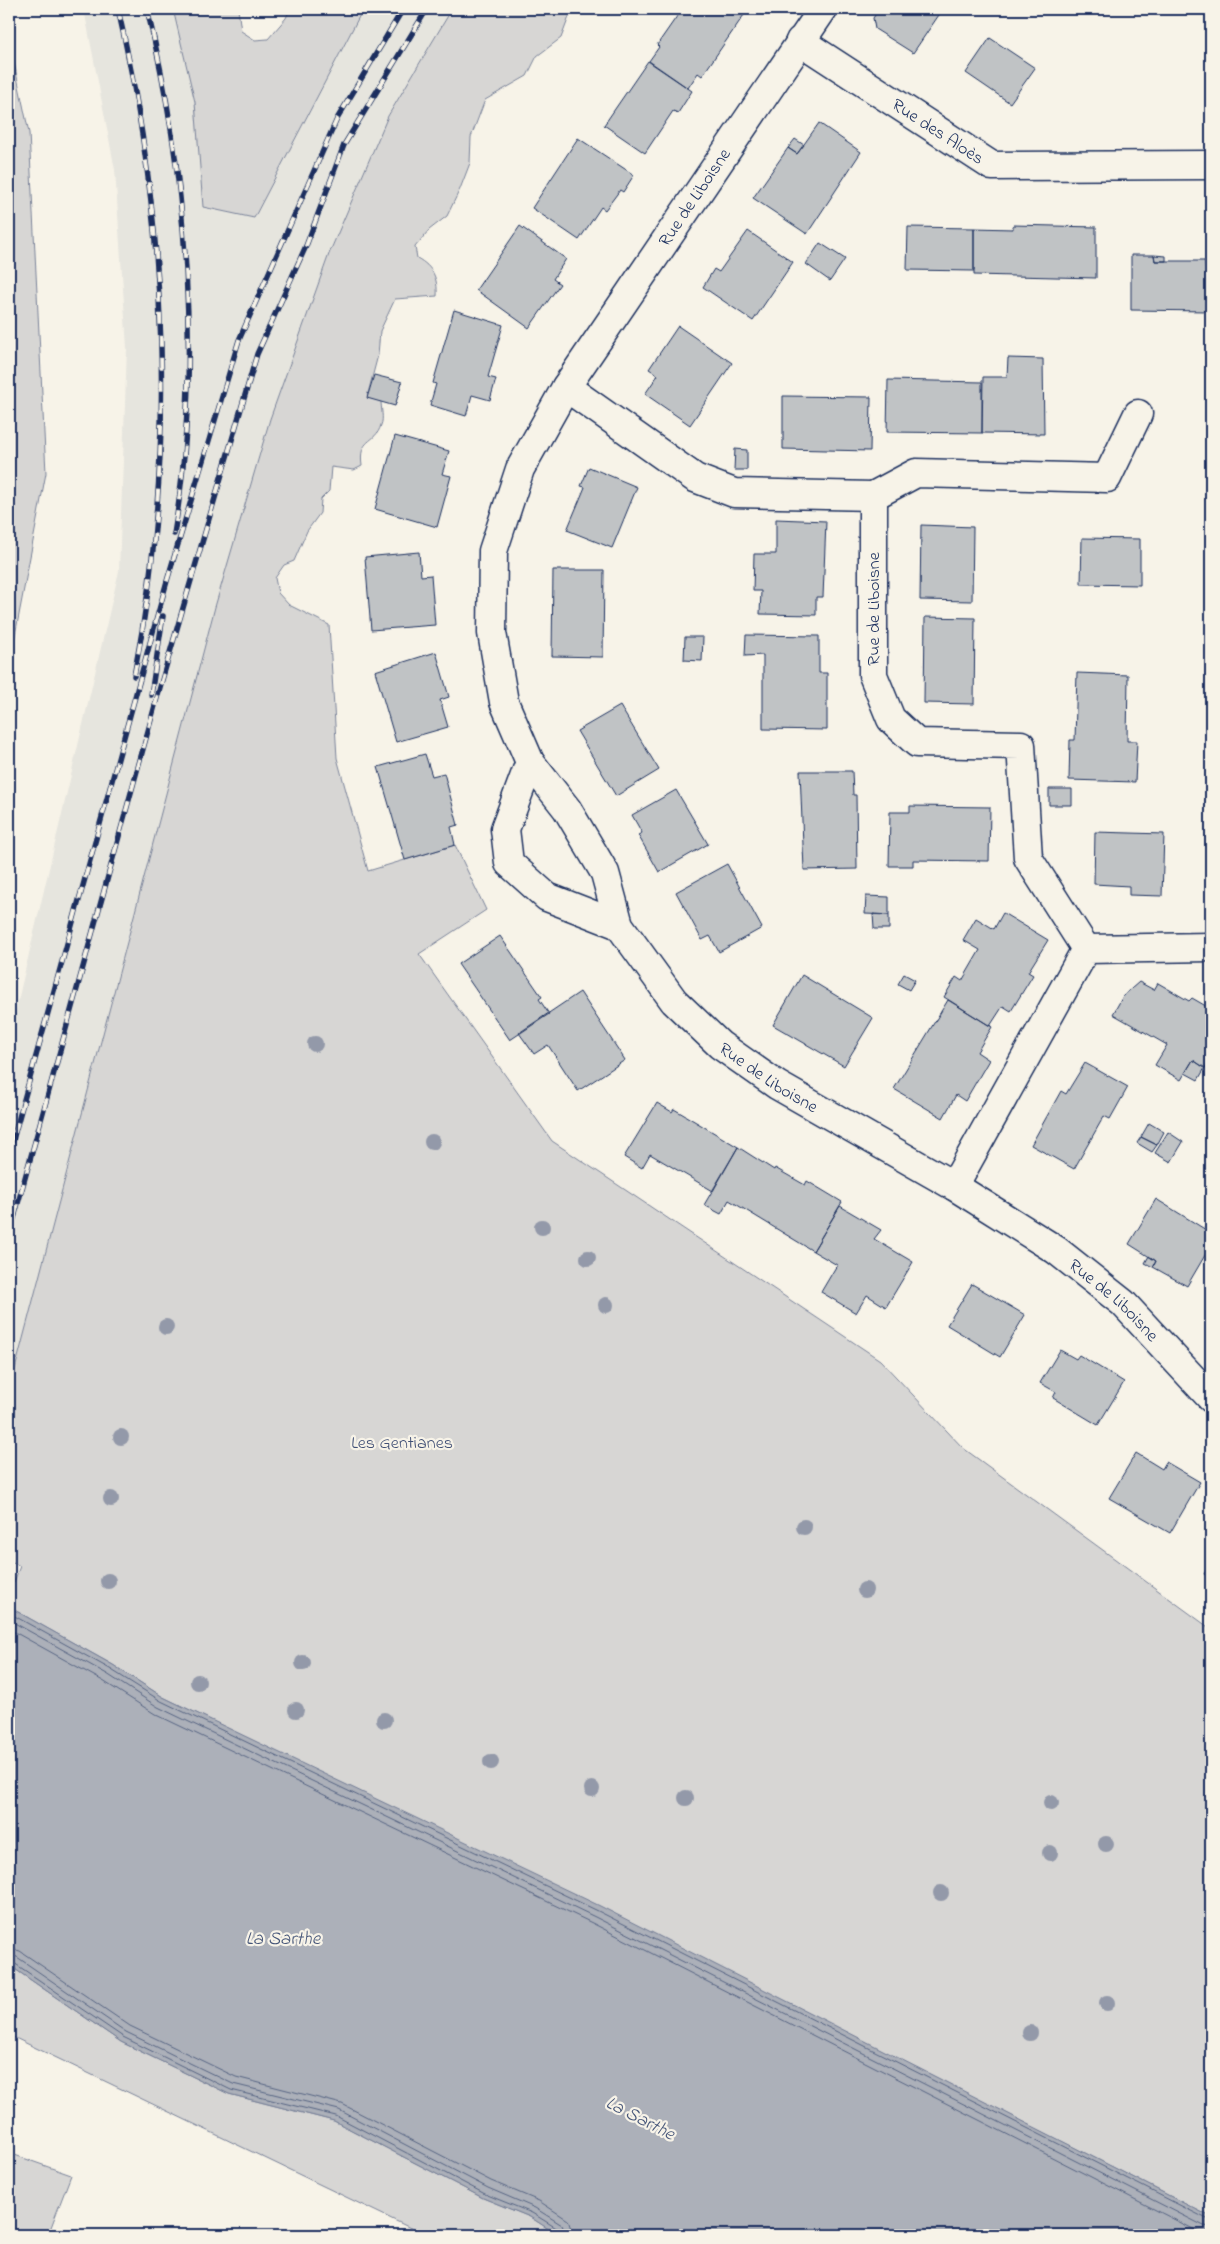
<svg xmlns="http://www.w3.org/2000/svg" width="1220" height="2244" font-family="'Indie Flower',sans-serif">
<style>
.built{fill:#e6e5de}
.green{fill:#d7d6d4;stroke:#798299}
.water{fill:#acb0b9;stroke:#727c95}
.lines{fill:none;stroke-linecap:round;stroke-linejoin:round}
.shore{stroke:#556382;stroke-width:1}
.building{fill:#c0c3c5;stroke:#1b2f5e}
.minor-casing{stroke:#1b2f5e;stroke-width:31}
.minor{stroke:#f7f3e8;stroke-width:28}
.rail-casing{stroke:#1b2f5e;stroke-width:5.5}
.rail{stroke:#f7f3e8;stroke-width:4;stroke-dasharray:11;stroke-linecap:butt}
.tree{fill:#9399a9}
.labels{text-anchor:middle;stroke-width:4.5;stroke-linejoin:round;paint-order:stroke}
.street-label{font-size:18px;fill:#1b2f5e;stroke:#f7f3e8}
.park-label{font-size:18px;fill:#415076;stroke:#f7f3e8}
.water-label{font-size:19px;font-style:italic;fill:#465679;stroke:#f7f3e8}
</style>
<rect width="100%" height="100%" fill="#f7f3e8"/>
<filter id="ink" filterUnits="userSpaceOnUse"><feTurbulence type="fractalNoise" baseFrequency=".02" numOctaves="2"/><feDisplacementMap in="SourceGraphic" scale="10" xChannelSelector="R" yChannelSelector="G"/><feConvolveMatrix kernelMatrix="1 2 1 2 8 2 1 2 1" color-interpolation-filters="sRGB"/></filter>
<g filter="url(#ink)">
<path class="built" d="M84 9H173L195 102 203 207 254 218 363 9H452L388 116 329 254 270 419 215 607 9 1392V1039L119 571 127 348 115 170Z"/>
<path class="green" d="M173 9H238L241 31 255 40 268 39 286 18 290 9H363L254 218 203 207 195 102Z
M452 9H572L561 38 537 56 527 76 485 100 471 137 470 163 460 189 447 216 429 230 415 247 417 258C433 267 438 278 437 296L395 299 380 331 378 355 367 397 381 401C381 408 384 419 381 425 375 445 358 437 362 466L354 470 331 467 329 491 321 499 320 513 307 531 294 561 284 565 275 578 278 593 289 605 329 625 337 758 368 871 455 845 486 910 419 954 552 1141 880 1360 963 1448 1211 1629V2217L710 1963 163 1697 113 1665 9 1607V1587L14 1582 20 1566 9 1560V1392L215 607 270 419 329 254 388 116Z
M9 39 29 133 46 473 9 667Z
M9 1965 121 2042 229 2094 334 2121 483 2198 530 2217 558 2235H425L9 2035Z
M9 2153 71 2175 48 2235H9Z"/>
<path class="water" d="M9 1607 113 1665 163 1697 600 1906 1211 2217V2235H558L530 2217 483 2198 334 2121 229 2094 121 2042 9 1965Z"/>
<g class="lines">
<path class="shore" d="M9 1613 110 1669 161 1701 598 1911 1211 2221
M9 1620 107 1674 158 1707 595 1917 1204 2226 1211 2227
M9 1629 103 1681 155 1714 592 1923 1201 2233 1211 2235
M9 1948 20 1951 130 2026 236 2077 342 2104 491 2181 539 2201 568 2220 573 2235
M9 1955 17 1957 126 2032 233 2084 339 2110 488 2188 535 2208 562 2225 566 2235
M9 1962 14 1963 123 2037 231 2090 336 2116 485 2194 532 2213 558 2229 560 2235"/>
</g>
<path class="building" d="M682 9H748L702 76 698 73 688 88 649 61 659 47 657 45Z
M879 9H943L913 53 875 29 873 18Z
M990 38 1035 68 1010 103 966 73Z
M648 61 692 91 678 113 673 111 645 153 604 125Z
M819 123 861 152 807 234 753 198 788 148 797 154Z
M578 138 634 175 623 192 620 190 605 210 601 207 579 240 532 208Z
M795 139 804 145 797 154 788 148Z
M1013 225 1096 227V278L974 275V228L1013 229Z
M520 226 566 259 553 279 560 284 529 328 476 290Z
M908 227 974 228V271L907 270Z
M748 231 793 262 753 321 703 287 714 269 719 272Z
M820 243 845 259 830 281 806 264Z
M1131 255H1154L1155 261H1205L1208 311 1131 310Z
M1154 255 1166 256V261H1155Z
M454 310 503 325 488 377 496 379 490 400 472 395 466 416 430 405 436 384 433 383Z
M678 326 732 363 690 425 645 394 658 375 649 369Z
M1008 358 1043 359 1044 434 982 433 983 377H1007Z
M374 375 402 382 395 406 367 398Z
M888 380 982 382V433L887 432Z
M783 396 871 397 870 451 783 449Z
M395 436 449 451 442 474 451 476 437 527 375 509Z
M735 449 747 450V470H734Z
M589 467 637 487 612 548 567 530 585 487 581 486Z
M776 519 826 521 823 597H816V615L760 614 761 591H753L754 554H776Z
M921 525 973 527 972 601 920 600Z
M1082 538 1140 539V585L1081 584Z
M419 552 421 576 431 575 435 625 371 630 365 557Z
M553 570H604L603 657 552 656Z
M925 617 975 618 974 704 924 703Z
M746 635 819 636V673H827V730L763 729V655L745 656Z
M685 637H703L702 661 684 660Z
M436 652 449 697 440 700 448 727 396 742 375 671Z
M1077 673 1128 675 1127 741H1137L1135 782 1069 780 1070 740H1075Z
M620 706 659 770 616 796 577 731Z
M425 754 432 776 444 773 458 825 451 827 455 845 405 860 378 767Z
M800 771H852L853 795H856L857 869 804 870Z
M1049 789H1072V805H1049Z
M676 790 708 844 659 872 638 835 642 833 632 815Z
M910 806 990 807 989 861 913 860V866H889L890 812H910Z
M1095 832 1164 834 1162 896 1129 895V886L1094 884Z
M727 864 762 928 719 952 710 936 702 940 676 892Z
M866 896 889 897V915L865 914Z
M1003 913 1048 940 1028 972 1033 975 1011 1011 1003 1006 990 1026 944 997 956 977 962 981 980 950 963 940 976 918 994 929Z
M873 914 889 915V929H874Z
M500 936 542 997 539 999 549 1014 510 1040 458 964Z
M904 974 915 980 909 990 898 984Z
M802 975 873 1018 844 1066 773 1025Z
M1139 982 1154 990 1158 983 1189 1001 1192 998 1211 1009V1057L1205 1068 1193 1060 1181 1080 1155 1065 1167 1045 1113 1014 1123 996Z
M580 992 625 1060 578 1091 548 1045 534 1054 519 1033Z
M948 1000 992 1027 977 1052 989 1060 965 1101 956 1095 943 1118 894 1089Z
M1193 1060 1205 1068 1198 1080 1185 1073Z
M1085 1063 1128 1087 1110 1119 1104 1116 1074 1169 1031 1145 1061 1091 1066 1094Z
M657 1103 672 1112 674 1109 738 1147 713 1191 650 1154 642 1168 624 1157Z
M1149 1123 1164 1132 1157 1145 1141 1137Z
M1168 1132 1183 1142 1171 1162 1155 1153Z
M1141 1137 1157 1145 1152 1152 1137 1143Z
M738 1147 774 1170 775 1168 805 1185 807 1181 842 1202 813 1251 729 1200 721 1214 704 1205Z
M1156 1199 1211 1233V1245L1187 1286 1153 1267 1156 1261 1129 1244Z
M840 1206 881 1230 874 1239 913 1262 886 1307 867 1295 856 1313 821 1292 837 1265 813 1251Z
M1149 1256 1156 1261 1153 1267 1145 1263Z
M972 1284 1025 1315 1000 1357 947 1325Z
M1060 1350 1076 1359 1079 1355 1124 1382 1098 1425 1053 1398 1056 1392 1040 1383Z
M1136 1453 1162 1469 1166 1462 1200 1482 1170 1533 1109 1498Z
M1211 1562V1579L1204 1574Z"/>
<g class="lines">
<defs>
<g id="minor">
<path id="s1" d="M823 9 566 387 520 469 493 551 492 633 504 702 530 762 567 809 605 873 619 925 674 1001 720 1045 777 1085 954 1186 1056 1250 1123 1303 1211 1398"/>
<path id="s2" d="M800 41 992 166 1211 165"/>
<path d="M566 387 695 478 734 493 873 496 916 473 1107 478 1138 414"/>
<path d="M873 496V675L891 719 917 743 1021 745 1028 858 1086 949"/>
<path d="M530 762 505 829 509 863 547 897 619 925"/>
<path d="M954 1186 1086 949 1211 947"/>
</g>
</defs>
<use href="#minor" class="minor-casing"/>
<use href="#minor" class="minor"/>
<defs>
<path id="rail" d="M118 9C168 226 177 457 134 676
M147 9C187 171 202 368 174 534
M151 695 163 616
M9 1154 167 581 239 340 337 119 403 9
M9 1236 162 680 257 354 306 246 344 145 427 9"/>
</defs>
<use href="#rail" class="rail-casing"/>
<use href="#rail" class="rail"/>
</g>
<g class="tree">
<circle cx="315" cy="1044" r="8"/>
<circle cx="432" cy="1142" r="8"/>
<circle cx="542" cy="1227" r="8"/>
<circle cx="588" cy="1258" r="8"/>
<circle cx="606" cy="1305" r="8"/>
<circle cx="166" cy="1327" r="8"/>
<circle cx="121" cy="1437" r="8"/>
<circle cx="111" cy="1499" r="8"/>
<circle cx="804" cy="1527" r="8"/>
<circle cx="108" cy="1581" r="8"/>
<circle cx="865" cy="1590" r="8"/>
<circle cx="303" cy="1663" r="8"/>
<circle cx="198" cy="1682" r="8"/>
<circle cx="296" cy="1710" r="8"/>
<circle cx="384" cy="1720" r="8"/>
<circle cx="491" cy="1762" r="8"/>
<circle cx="592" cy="1789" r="8"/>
<circle cx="686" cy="1798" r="8"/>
<circle cx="1051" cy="1803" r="8"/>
<circle cx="1106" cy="1844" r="8"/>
<circle cx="1050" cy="1853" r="8"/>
<circle cx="941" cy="1893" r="8"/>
<circle cx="1107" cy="2003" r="8"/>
<circle cx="1030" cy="2033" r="8"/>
</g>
</g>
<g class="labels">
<g class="street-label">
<text dy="6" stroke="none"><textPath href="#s2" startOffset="165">Rue des Aloès</textPath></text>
<text transform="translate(694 197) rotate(-56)" y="6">Rue de Liboisne</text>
<text transform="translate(873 609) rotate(-90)" y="6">Rue de Liboisne</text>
<text dy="6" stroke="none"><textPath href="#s1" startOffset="1259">Rue de Liboisne</textPath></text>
<text dy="6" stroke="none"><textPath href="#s1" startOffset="1671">Rue de Liboisne</textPath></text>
</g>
<g class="park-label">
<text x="402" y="1448">Les Gentianes</text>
</g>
<g class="water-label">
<text x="283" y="1944">La Sarthe</text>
<text transform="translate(641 2117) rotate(27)" y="7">La Sarthe</text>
</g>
</g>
<rect width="1220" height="2244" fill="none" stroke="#f7f3e8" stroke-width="30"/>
<rect x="15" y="15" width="1190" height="2214" fill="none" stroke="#1b2f5e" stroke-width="2" filter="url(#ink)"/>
</svg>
